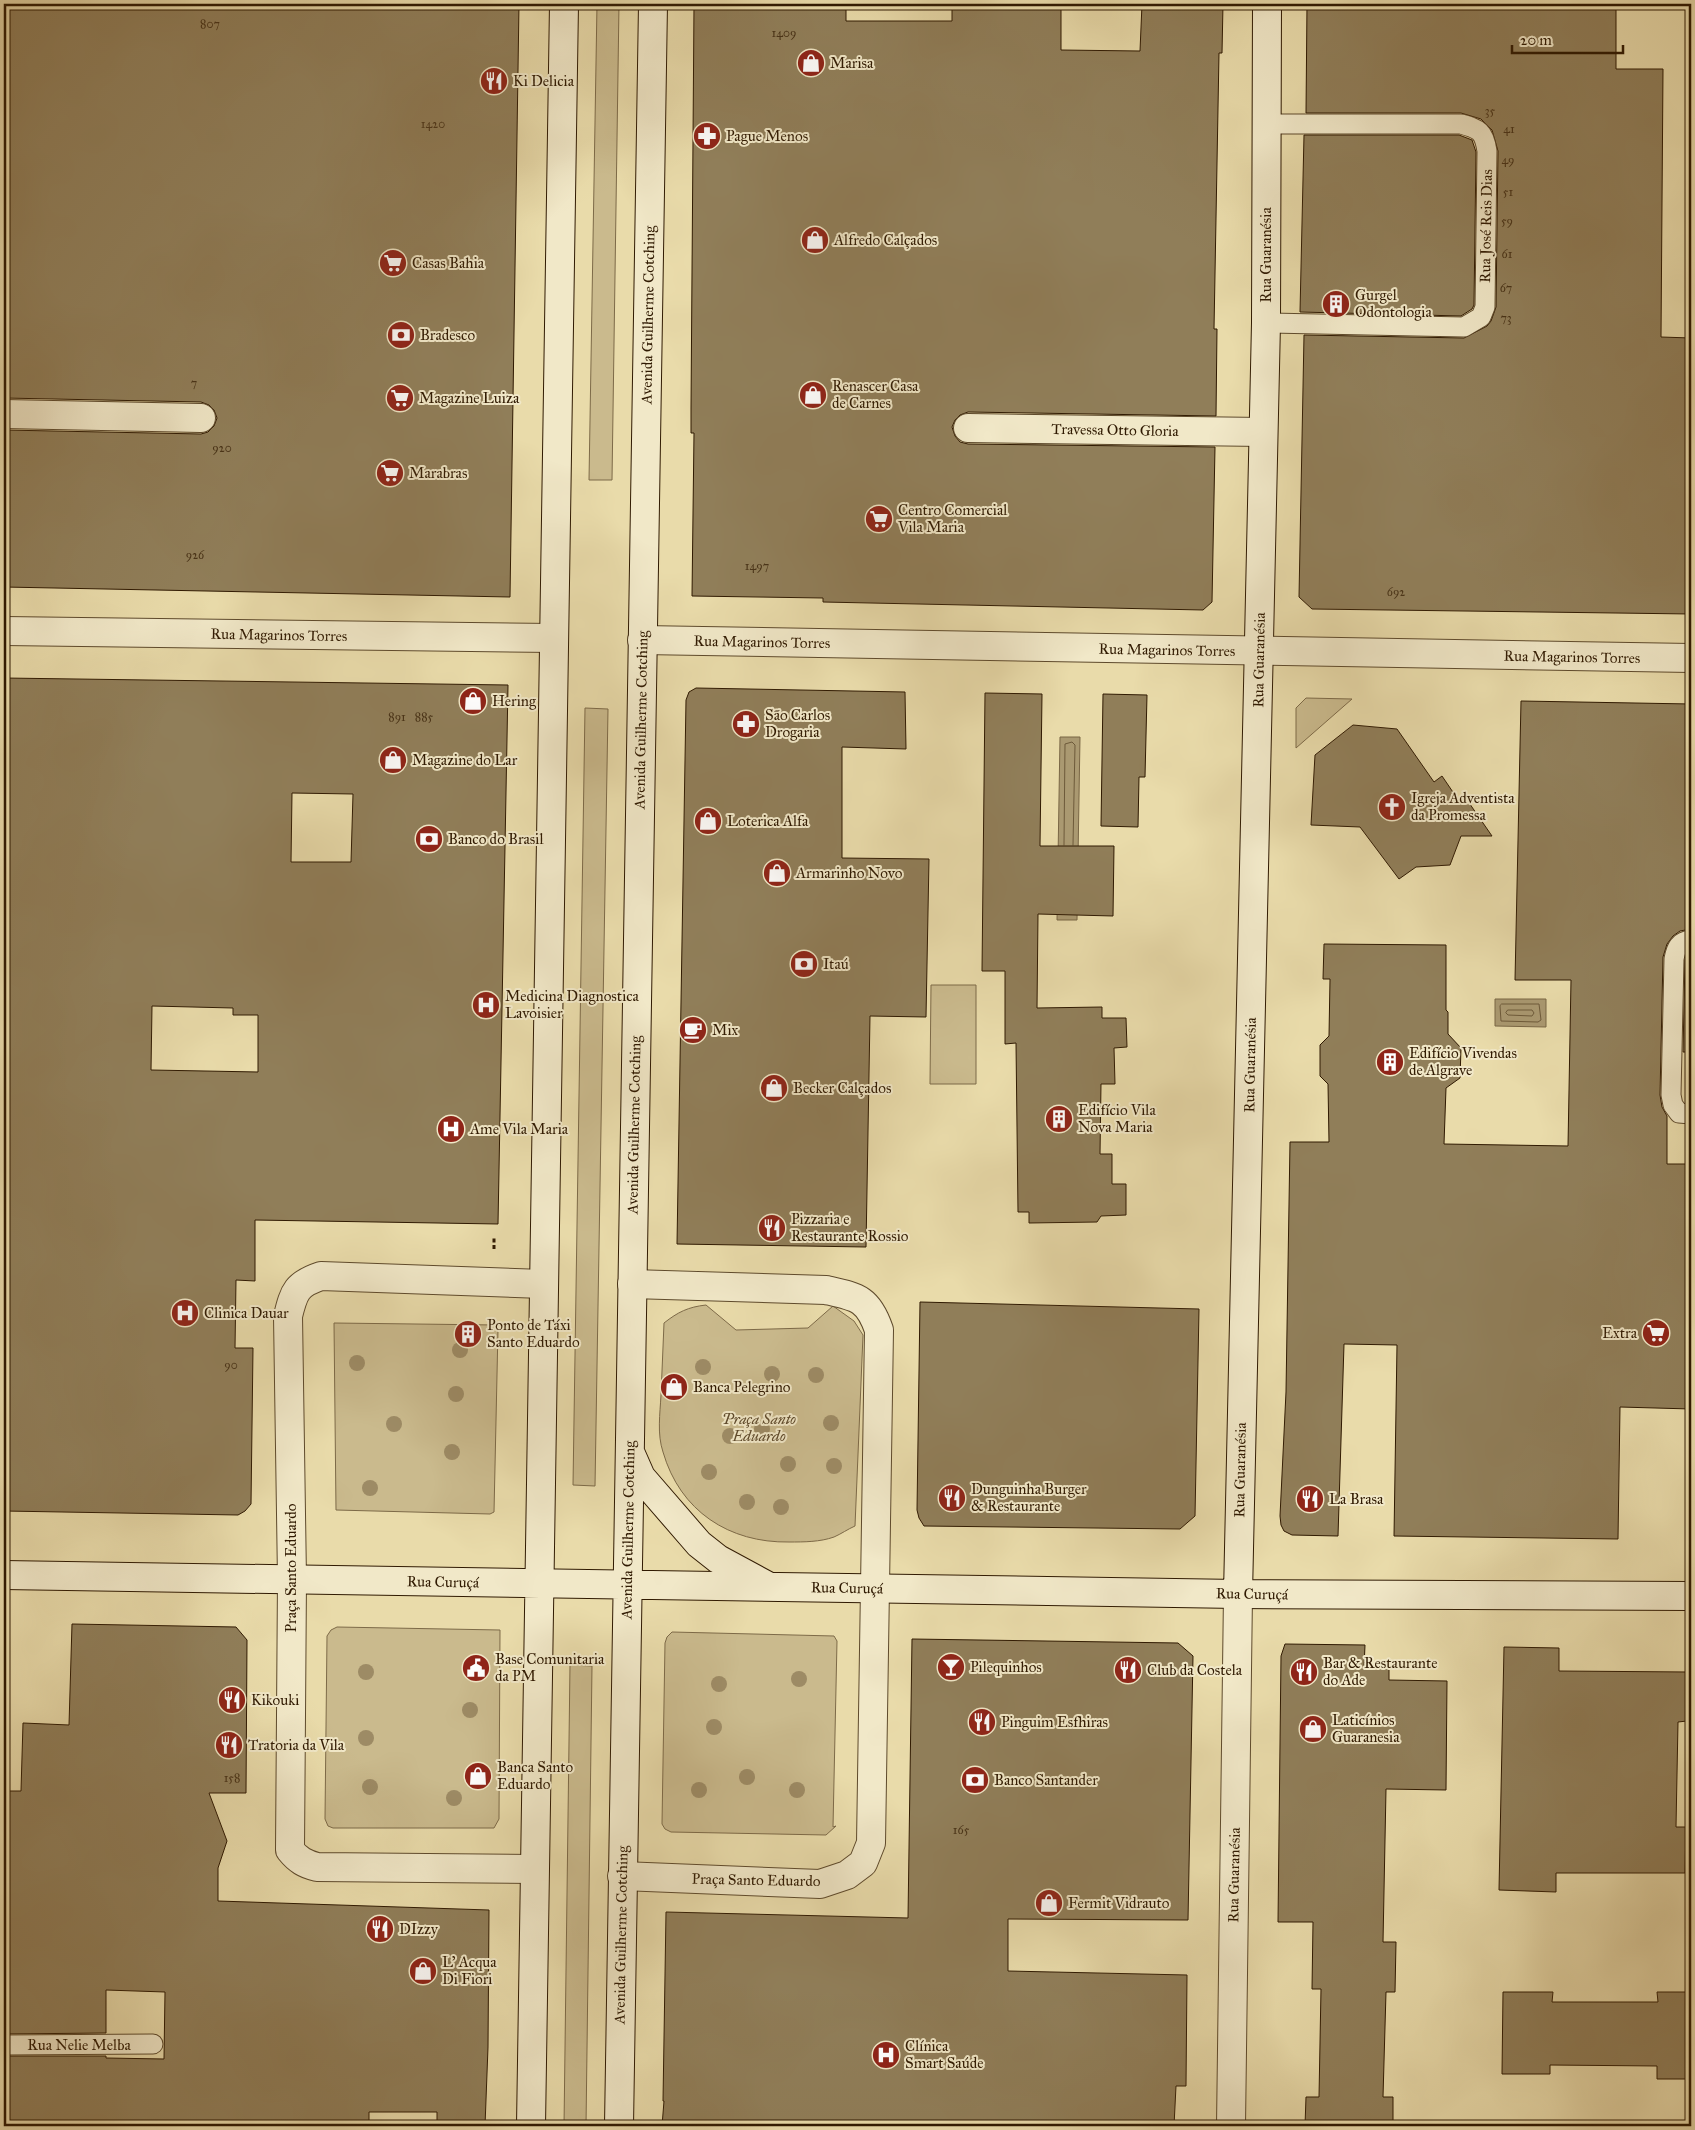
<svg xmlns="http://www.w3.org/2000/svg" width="1695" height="2130" font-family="'IM FELL Great Primer',serif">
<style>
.green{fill:#caba8d;stroke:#7d6a48}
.water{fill:#aa9971;stroke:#796645}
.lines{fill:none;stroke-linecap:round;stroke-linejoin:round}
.shore{stroke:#6d5a3a;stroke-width:1}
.building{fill:#907e59;stroke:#301a02;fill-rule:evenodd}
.lane-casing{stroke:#5e4a2c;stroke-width:21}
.street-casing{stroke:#5e4a2c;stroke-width:30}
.secondary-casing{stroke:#301a02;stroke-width:30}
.path{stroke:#301a02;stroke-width:3;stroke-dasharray:4 2.5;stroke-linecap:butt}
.lane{stroke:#f1e8c8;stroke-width:19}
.street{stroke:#f1e8c8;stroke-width:28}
.secondary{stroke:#f1e8c8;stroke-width:28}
.tree{fill:#9d8b65}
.labels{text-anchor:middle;stroke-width:4;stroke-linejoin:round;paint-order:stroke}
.number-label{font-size:12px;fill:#483318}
.poi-label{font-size:15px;fill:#301a02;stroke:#f1e8c8;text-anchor:start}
.street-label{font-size:15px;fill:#301a02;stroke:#f1e8c8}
.park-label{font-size:15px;font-style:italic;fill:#5e4a2c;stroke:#f1e8c8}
</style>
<rect width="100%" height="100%" fill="#e9dbaa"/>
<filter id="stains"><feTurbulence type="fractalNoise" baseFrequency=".004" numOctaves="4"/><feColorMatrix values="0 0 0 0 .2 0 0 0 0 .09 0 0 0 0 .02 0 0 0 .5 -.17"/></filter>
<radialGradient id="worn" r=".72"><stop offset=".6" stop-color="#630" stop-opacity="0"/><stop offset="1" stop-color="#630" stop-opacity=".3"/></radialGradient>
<path class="green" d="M597 4H619L612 480H589Z
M1070 4H1126V9H1070Z
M1306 698 1352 699 1296 748V708Z
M585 708 608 709 595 1486 573 1485Z
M931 985H976V1084H930Z
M706 1305 736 1330 808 1328 833 1306 854 1321 863 1335 855 1526C848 1529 841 1534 834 1537 820 1542 804 1542 789 1542 729 1543 680 1511 663 1452 657 1434 660 1414 661 1395 662 1371 663 1347 664 1323 678 1312 688 1307 706 1305Z
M334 1323 496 1325 498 1329 494 1512 490 1514 336 1510Z
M337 1627 500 1630 499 1819 494 1828H333L328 1826 325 1819 327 1636 331 1630Z
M672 1632 834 1636 837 1641 833 1827 836 1826 826 1835 671 1832 665 1829 662 1824 665 1643 667 1637Z
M570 1665 592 1666 586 2126H564Z"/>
<path class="water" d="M1060 737H1080L1077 920H1057Z
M1495 999H1546V1027L1495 1026Z"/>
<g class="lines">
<path class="shore" d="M1064 845 1065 744 1072 742 1075 745 1073 845
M1502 1004H1539L1541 1020 1538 1022 1501 1021 1500 1006Z
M1508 1010H1532L1534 1013 1532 1016 1508 1015 1506 1013Z"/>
</g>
<path class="building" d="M4 4H273V7L340 8V4H519L510 597 4 587V430L201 434 208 432 214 426 217 418 214 410 209 405 201 402 4 398Z
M694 4H846V21H952V4H1061V50L1140 51 1142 4H1223L1222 53H1219L1214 329H1217L1216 416 968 412 960 415 955 420 952 427 955 436 960 442 968 444 1215 447 1212 602 1203 610 823 602V598L692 596 694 433H691V409Z
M1307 4H1616V69H1663L1661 337 1691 338V614L1312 609 1299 597 1304 335 1464 338 1487 326 1491 321 1496 307 1498 151 1492 130 1481 119 1461 113H1306Z
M1304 135H1459L1472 140 1476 152 1474 305 1472 309 1461 316 1300 312Z
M4 678 508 685 498 1224 255 1220V1281L236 1280 235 1348H253L251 1504 245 1511 238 1515 4 1511ZM292 793 353 794 351 862H291ZM152 1006 233 1008V1015H258V1072L151 1070Z
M696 688 905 692 906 749 842 747V858L929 859 926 1017 870 1016 866 1247 677 1244 686 700 689 692Z
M985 693 1042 694 1040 846H1114L1113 916 1038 914 1037 1008 1102 1007V1018H1126L1127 1047 1114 1048 1115 1084H1101L1100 1154H1112V1184H1126V1215L1101 1216 1097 1222 1029 1223V1212H1018L1016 1043 1005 1044V971H982Z
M1103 694 1147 695 1145 777H1139L1138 827 1101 826Z
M1521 701 1691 704V929L1680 931 1673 936 1667 944 1663 957 1660 1095 1662 1107 1667 1116V1164H1691V1409L1620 1407 1618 1539 1394 1536 1397 1345 1344 1344 1338 1536 1292 1535 1284 1531 1281 1525 1280 1516 1286 1392 1290 1142H1329L1328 1084 1320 1076V1045L1329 1036 1330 979H1323L1324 944 1446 945V1010L1448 1012V1034L1461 1048 1460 1078 1446 1088 1444 1144 1568 1146 1571 980H1515Z
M1353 725 1397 729 1434 782 1442 776 1459 801 1465 797 1492 836H1461L1450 865 1416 867 1399 879 1360 827 1311 825 1315 755Z
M1691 951V1052H1683L1685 960 1688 953Z
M920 1302 1199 1309 1195 1516 1180 1529 924 1526 919 1518 917 1510Z
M72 1624 236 1627 247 1640 246 1793H209L227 1841 218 1868V1901L489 1910 488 2047 485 2126H437V2112H369V2126H4V2056H106V2058L164 2059 165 1992 106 1990V2033L4 2034V1791H21L23 1723 69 1725Z
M912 1639 1178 1643 1193 1656 1188 1920 1008 1919V1971L1187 1975 1186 2086H1176L1174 2126H662L664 2101H663L666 1912 908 1918Z
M1285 1644 1365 1645 1364 1668 1389 1669V1680L1447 1681 1446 1790 1386 1789 1383 1942H1396L1395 1992H1386L1383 2097H1393V2126H1305L1306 2097H1319L1321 1989H1312L1313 1922H1278L1281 1656Z
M1504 1647 1559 1648V1671L1688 1672 1687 1721 1678 1722 1676 1827H1686L1685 1873H1556V1892L1499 1890Z
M1503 1992H1553L1552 2002H1658L1657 1992H1691V2079H1657V2066L1550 2065V2074H1502Z"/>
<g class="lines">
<defs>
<path id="lane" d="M1266 323 1464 327 1481 317 1485 307 1487 151C1484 131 1479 129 1461 124H1267
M1691 940C1679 941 1676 948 1674 959L1671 1095 1673 1105 1679 1113 1691 1114
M4 2045 153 2044"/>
<path id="street" d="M4 414 201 418
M968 428 1263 432
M4 631 553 638
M642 640 1691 658
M533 1869 317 1867C305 1864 298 1860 290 1850L292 1579 288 1316C294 1291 297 1284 321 1276L543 1284
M622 1876 820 1884 847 1875 863 1863 871 1843 879 1330C868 1298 857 1297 826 1290L632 1284
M1231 2126 1238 1594"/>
<path id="secondary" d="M630 1452 641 1477 699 1544 718 1559 766 1585
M4 1575 1238 1594 1691 1596
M1238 1594 1266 323 1267 4
M531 2126 564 4
M619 2126 653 4"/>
</defs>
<use href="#lane" class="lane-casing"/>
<use href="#street" class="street-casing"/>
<use href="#secondary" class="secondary-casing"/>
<path class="path" d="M494 1249V1237"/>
<use href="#lane" class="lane"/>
<use href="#street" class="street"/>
<use href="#secondary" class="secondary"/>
</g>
<g class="tree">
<circle cx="460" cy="1350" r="8"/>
<circle cx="357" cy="1363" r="8"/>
<circle cx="703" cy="1367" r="8"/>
<circle cx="772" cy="1374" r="8"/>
<circle cx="816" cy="1375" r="8"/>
<circle cx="456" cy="1394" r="8"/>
<circle cx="831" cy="1423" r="8"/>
<circle cx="394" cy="1424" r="8"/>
<circle cx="762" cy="1429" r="8"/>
<circle cx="730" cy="1436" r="8"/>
<circle cx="452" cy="1452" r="8"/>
<circle cx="788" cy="1464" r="8"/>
<circle cx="834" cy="1466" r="8"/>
<circle cx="709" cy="1472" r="8"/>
<circle cx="370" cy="1488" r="8"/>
<circle cx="747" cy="1502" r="8"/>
<circle cx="781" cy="1507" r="8"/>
<circle cx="366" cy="1672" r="8"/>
<circle cx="799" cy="1679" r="8"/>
<circle cx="719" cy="1684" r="8"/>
<circle cx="470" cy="1710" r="8"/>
<circle cx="714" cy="1727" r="8"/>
<circle cx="366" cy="1738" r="8"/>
<circle cx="747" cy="1777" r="8"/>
<circle cx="370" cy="1787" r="8"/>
<circle cx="699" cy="1790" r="8"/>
<circle cx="797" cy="1790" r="8"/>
<circle cx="454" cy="1798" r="8"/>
</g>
<defs>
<symbol id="shop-disc" viewBox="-11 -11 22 22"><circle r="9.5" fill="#8f2418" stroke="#f1e8c8"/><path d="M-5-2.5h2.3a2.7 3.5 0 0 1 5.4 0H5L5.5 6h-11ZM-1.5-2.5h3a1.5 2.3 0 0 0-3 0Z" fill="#fff"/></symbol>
<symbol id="restaurant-disc" viewBox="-11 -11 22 22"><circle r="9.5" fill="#8f2418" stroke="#f1e8c8"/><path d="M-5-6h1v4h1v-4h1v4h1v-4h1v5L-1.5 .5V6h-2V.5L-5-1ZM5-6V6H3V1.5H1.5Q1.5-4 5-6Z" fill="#fff"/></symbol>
<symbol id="pharmacy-disc" viewBox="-11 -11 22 22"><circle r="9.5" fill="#8f2418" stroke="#f1e8c8"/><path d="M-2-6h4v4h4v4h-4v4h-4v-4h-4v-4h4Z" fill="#fff"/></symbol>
<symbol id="supermarket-disc" viewBox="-11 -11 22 22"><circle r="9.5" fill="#8f2418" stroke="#f1e8c8"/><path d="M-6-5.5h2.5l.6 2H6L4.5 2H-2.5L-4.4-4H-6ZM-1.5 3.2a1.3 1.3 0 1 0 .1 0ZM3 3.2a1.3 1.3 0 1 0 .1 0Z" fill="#fff"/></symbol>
<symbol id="building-disc" viewBox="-11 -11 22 22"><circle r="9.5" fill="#8f2418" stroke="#f1e8c8"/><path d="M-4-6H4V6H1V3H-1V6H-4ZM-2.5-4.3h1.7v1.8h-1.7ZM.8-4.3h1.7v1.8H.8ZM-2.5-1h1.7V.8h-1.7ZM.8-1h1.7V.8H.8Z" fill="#fff"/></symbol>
<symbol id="bank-disc" viewBox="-11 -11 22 22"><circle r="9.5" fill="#8f2418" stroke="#f1e8c8"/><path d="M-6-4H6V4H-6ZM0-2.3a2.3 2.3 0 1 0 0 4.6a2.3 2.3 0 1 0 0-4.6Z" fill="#fff"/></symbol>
<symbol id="church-disc" viewBox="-11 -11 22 22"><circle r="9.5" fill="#8f2418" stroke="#f1e8c8"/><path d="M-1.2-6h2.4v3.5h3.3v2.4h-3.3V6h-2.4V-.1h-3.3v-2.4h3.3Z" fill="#fff"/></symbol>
<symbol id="hospital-disc" viewBox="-11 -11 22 22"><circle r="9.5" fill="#8f2418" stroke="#f1e8c8"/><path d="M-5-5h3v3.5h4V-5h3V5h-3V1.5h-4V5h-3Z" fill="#fff"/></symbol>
<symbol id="cafe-disc" viewBox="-11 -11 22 22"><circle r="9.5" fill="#8f2418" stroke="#f1e8c8"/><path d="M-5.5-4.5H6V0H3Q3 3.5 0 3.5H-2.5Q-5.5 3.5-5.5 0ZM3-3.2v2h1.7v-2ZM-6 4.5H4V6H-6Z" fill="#fff"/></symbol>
<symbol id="bar-disc" viewBox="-11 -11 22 22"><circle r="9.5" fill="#8f2418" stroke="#f1e8c8"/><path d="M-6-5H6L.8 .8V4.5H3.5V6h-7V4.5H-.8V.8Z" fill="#fff"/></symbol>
<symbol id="civic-disc" viewBox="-11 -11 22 22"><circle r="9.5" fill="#8f2418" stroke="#f1e8c8"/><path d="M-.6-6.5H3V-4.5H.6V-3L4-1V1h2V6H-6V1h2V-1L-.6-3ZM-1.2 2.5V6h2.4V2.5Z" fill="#fff"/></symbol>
</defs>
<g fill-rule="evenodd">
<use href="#shop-disc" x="795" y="47" width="32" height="32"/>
<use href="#restaurant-disc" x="478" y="65" width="32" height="32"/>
<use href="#pharmacy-disc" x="691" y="120" width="32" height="32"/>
<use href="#shop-disc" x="799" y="224" width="32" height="32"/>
<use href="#supermarket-disc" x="377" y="247" width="32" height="32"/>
<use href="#building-disc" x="1320" y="288" width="32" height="32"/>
<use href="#bank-disc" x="385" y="319" width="32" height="32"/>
<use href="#shop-disc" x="797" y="379" width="32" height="32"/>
<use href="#supermarket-disc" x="384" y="382" width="32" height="32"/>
<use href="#supermarket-disc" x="374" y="457" width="32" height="32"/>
<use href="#supermarket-disc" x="863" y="503" width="32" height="32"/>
<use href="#shop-disc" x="457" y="685" width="32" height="32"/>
<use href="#pharmacy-disc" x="730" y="708" width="32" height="32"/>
<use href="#shop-disc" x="377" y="744" width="32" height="32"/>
<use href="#church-disc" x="1376" y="791" width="32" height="32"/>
<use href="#shop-disc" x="692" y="805" width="32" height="32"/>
<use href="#bank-disc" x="413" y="823" width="32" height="32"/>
<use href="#shop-disc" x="761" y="857" width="32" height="32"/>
<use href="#bank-disc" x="788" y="948" width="32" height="32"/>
<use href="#hospital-disc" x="470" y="989" width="32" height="32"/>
<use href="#cafe-disc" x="677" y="1014" width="32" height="32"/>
<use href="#building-disc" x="1374" y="1046" width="32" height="32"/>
<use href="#shop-disc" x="758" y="1072" width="32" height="32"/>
<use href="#building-disc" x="1043" y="1103" width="32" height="32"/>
<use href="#hospital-disc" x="435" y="1113" width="32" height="32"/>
<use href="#restaurant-disc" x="756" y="1212" width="32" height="32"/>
<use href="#hospital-disc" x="169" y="1297" width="32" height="32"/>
<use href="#supermarket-disc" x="1640" y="1317" width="32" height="32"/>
<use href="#building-disc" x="452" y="1318" width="32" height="32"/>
<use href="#shop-disc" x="658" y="1371" width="32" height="32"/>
<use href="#restaurant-disc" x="936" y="1482" width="32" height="32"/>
<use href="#restaurant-disc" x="1294" y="1483" width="32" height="32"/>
<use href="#bar-disc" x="935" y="1651" width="32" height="32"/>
<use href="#civic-disc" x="460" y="1652" width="32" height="32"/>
<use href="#restaurant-disc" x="1112" y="1654" width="32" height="32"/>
<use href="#restaurant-disc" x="1288" y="1656" width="32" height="32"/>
<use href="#restaurant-disc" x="216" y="1684" width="32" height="32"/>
<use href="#restaurant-disc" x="966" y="1706" width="32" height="32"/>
<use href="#shop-disc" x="1297" y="1713" width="32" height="32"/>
<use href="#restaurant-disc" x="213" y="1729" width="32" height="32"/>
<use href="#shop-disc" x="462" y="1760" width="32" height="32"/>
<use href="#bank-disc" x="959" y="1764" width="32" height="32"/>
<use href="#shop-disc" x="1033" y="1887" width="32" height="32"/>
<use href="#restaurant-disc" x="364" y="1913" width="32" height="32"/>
<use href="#shop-disc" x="407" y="1955" width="32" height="32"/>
<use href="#hospital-disc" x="870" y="2039" width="32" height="32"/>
</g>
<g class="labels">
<g class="number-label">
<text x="210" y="28">807</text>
<text x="784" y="37">1409</text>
<text x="1490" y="115">35</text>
<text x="433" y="128">1420</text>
<text x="1509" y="133">41</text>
<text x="1508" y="164">49</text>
<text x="1508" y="196">51</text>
<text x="1507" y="225">59</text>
<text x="1507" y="258">61</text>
<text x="1506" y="292">67</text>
<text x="1506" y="322">73</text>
<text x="194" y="387">7</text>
<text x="222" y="452">920</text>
<text x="195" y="559">926</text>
<text x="757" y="570">1497</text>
<text x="1396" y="596">692</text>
<text x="397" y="721">891</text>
<text x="424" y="721">885</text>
<text x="231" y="1369">90</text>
<text x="232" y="1782">158</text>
<text x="961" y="1834">165</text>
</g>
<g class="poi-label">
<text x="830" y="68">Marisa</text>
<text x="513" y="86">Ki Delicia</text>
<text x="726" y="141">Pague Menos</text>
<text x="834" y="245">Alfredo Calçados</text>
<text x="412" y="268">Casas Bahia</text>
<text x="1355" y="300">Gurgel<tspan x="1355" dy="17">Odontologia</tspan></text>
<text x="420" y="340">Bradesco</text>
<text x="832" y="391">Renascer Casa<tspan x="832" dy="17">de Carnes</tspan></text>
<text x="419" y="403">Magazine Luiza</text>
<text x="409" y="478">Marabras</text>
<text x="898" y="515">Centro Comercial<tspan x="898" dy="17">Vila Maria</tspan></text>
<text x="492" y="706">Hering</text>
<text x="765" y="720">São Carlos<tspan x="765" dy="17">Drogaria</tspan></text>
<text x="412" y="765">Magazine do Lar</text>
<text x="1411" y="803">Igreja Adventista<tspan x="1411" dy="17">da Promessa</tspan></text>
<text x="727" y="826">Loterica Alfa</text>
<text x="448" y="844">Banco do Brasil</text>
<text x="796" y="878">Armarinho Novo</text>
<text x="823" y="969">Itaú</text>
<text x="505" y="1001">Medicina Diagnostica<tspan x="505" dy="17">Lavoisier</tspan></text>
<text x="712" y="1035">Mix</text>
<text x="1409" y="1058">Edifício Vivendas<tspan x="1409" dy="17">de Algrave</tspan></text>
<text x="793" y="1093">Becker Calçados</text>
<text x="1078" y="1115">Edifício Vila<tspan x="1078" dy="17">Nova Maria</tspan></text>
<text x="470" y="1134">Ame Vila Maria</text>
<text x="791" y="1224">Pizzaria e<tspan x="791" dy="17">Restaurante Rossio</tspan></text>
<text x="204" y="1318">Clinica Dauar</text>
<text x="487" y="1330">Ponto de Táxi<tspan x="487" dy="17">Santo Eduardo</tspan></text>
<text x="1637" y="1338" text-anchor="end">Extra</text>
<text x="693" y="1392">Banca Pelegrino</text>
<text x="971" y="1494">Dunguinha Burger<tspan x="971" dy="17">&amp; Restaurante</tspan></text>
<text x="1329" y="1504">La Brasa</text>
<text x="495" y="1664">Base Comunitaria<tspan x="495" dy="17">da PM</tspan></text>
<text x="1323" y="1668">Bar &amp; Restaurante<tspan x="1323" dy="17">do Ade</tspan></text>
<text x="970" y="1672">Pilequinhos</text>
<text x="1147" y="1675">Club da Costela</text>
<text x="251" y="1705">Kikouki</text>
<text x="1332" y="1725">Laticínios<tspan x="1332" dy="17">Guaranesia</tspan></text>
<text x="1001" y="1727">Pinguim Esfhiras</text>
<text x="248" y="1750">Tratoria da Vila</text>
<text x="497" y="1772">Banca Santo<tspan x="497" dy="17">Eduardo</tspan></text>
<text x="994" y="1785">Banco Santander</text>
<text x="1068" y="1908">Fermit Vidrauto</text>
<text x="399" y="1934">DIzzy</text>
<text x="442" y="1967">L' Acqua<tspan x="442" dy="17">Di Fiori</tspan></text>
<text x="905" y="2051">Clínica<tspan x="905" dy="17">Smart Saúde</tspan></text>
</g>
<g class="street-label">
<text transform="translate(1486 226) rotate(-89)" y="5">Rua José Reis Dias</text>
<text transform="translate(1266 255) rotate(-90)" y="5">Rua Guaranésia</text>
<text transform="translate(648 315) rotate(-89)" y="5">Avenida Guilherme Cotching</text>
<text transform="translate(1115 430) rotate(1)" y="5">Travessa Otto Gloria</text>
<text transform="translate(279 635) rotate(1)" y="5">Rua Magarinos Torres</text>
<text transform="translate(762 642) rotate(1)" y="5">Rua Magarinos Torres</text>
<text transform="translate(1167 650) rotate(1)" y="5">Rua Magarinos Torres</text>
<text transform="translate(1572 657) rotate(1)" y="5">Rua Magarinos Torres</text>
<text transform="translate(1259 660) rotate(-89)" y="5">Rua Guaranésia</text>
<text transform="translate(641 720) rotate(-89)" y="5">Avenida Guilherme Cotching</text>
<text transform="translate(1250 1065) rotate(-89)" y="5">Rua Guaranésia</text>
<text transform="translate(634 1125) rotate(-89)" y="5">Avenida Guilherme Cotching</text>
<text transform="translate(1240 1470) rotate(-89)" y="5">Rua Guaranésia</text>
<text transform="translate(628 1530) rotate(-89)" y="5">Avenida Guilherme Cotching</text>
<text transform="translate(291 1568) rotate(-90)" y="5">Praça Santo Eduardo</text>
<text transform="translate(443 1582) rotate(1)" y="5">Rua Curuçá</text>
<text transform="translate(847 1588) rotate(1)" y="5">Rua Curuçá</text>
<text transform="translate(1252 1594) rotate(1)" y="5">Rua Curuçá</text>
<text transform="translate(1234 1875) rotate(-89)" y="5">Rua Guaranésia</text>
<text transform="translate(756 1880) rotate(1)" y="5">Praça Santo Eduardo</text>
<text transform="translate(621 1935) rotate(-89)" y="5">Avenida Guilherme Cotching</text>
<text x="79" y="2050">Rua Nelie Melba</text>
</g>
<g class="park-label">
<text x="759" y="1424">Praça Santo<tspan x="759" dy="17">Eduardo</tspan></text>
</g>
</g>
<rect width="1695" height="2130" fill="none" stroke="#e9dbaa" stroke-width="20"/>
<rect x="5" y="5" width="1685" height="2120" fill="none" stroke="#301a02" stroke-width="2.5"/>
<rect x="10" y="10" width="1675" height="2110" fill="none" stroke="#301a02"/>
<path d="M1512 45v8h111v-8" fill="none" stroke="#301a02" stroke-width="2.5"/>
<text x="1520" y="45" font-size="15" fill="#301a02" stroke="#f1e8c8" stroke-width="4" paint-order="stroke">20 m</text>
<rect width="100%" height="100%" filter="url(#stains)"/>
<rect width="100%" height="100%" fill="url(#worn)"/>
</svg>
